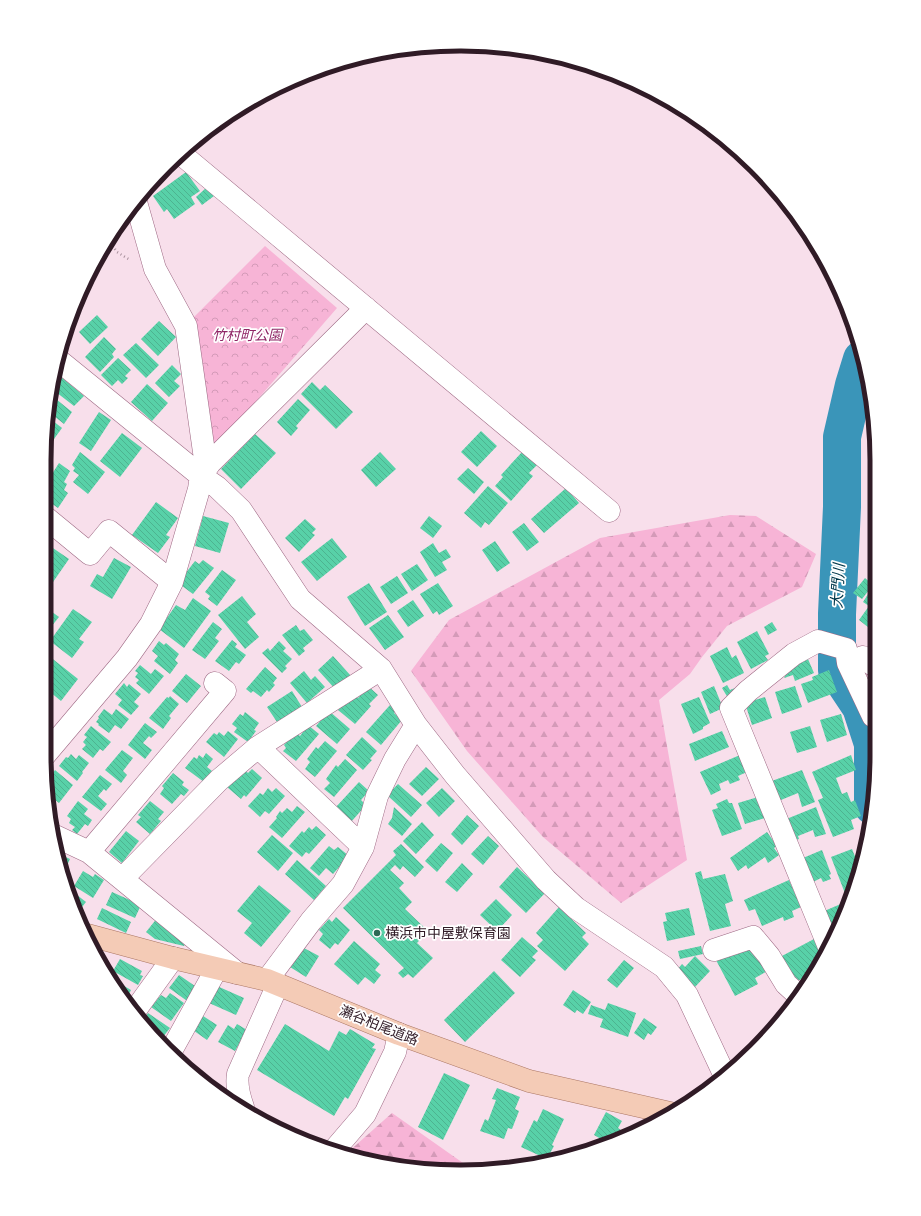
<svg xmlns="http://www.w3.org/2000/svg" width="921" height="1216" font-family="'PT Serif','Noto Sans JP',serif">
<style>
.forest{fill:url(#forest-firs)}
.park{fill:url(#park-crowns)}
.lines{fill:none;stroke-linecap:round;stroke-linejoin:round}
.river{stroke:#3a95b9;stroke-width:38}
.building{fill:url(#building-back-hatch)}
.minor-casing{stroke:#9e6984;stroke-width:23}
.major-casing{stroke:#ab7764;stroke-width:23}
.path{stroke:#a9919d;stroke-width:2.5;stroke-dasharray:1 3;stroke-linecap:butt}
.minor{stroke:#fff;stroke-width:22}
.major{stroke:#f4cbb6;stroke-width:22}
.poi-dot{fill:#2d6954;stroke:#fff;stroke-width:1.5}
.labels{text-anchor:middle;stroke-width:3.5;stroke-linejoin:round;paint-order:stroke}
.park-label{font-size:14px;font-style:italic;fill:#8f2666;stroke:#fff}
.poi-label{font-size:14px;fill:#301b26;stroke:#fff;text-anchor:start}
.street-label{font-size:14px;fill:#301b26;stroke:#fff}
.water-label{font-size:15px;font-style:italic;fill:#00374a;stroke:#fff}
.rim{fill:none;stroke:#301b26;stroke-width:5}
</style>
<defs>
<pattern id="forest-firs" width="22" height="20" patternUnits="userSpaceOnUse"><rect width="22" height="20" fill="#f7b4d6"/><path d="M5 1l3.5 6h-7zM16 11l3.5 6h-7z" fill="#d49ab8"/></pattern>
<pattern id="park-crowns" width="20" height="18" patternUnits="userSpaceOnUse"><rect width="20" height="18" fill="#f7b4d6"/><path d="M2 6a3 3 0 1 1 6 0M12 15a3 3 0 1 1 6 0" fill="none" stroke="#d49ab8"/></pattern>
<pattern id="building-back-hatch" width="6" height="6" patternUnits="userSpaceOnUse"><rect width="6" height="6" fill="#58d1a8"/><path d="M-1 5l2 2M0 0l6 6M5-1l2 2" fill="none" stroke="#4db390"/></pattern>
</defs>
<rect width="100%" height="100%" fill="#f8dfeb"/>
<path class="forest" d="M730 515 756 516 816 554 802 587 727 626 702 657 690 674 659 700 687 860 621 903 543 837 467 751 411 671 449 620 600 538Z
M392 1113 473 1170 379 1164 347 1153Z"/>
<path class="park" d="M265 246 337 308 212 452 192 319Z"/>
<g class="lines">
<path class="river" d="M862 359 854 385 842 437V507L837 614V671L861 707 873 744V806"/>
</g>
<path class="building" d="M186 172 200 191 191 197 195 204 174 219 167 209 164 212 153 196Z
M207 187 214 196 202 205 196 197Z
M97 315 108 327 90 344 79 332Z
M159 321 176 337 158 356 141 339Z
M104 337 116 349 112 354 114 357 100 372 85 357Z
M136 343 159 365 146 378 123 355Z
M118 358 131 370 125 376 128 378 122 384 118 380 112 386 101 375Z
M172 365 181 374 174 381 180 386 169 397 155 383Z
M59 375 84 396 74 406 52 389 53 382Z
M312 382 320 390 325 385 353 412 336 429 301 394Z
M147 384 168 403 152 421 131 402Z
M51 395 72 412 64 424 49 412Z
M298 399 310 410 296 426 298 428 291 436 277 422Z
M99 412 111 420 91 451 79 443Z
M48 417 62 428 54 439 45 432Z
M481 431 497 446 477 467 461 452Z
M122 433 142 448 120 477 100 461Z
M255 434 276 453 241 489 221 469Z
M45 440 51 445 45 452Z
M80 452 105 472 88 494 73 482 79 475 73 471 75 468 72 465Z
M380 452 396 469 376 487 361 470Z
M522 452 537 465 529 473 533 476 511 501 495 486 503 477 501 475Z
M59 463 70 471 64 482 67 484 64 490 68 493 58 508 45 499V494L47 491 45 490V485Z
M468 468 484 482 474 494 457 479Z
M488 486 508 503 489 525 485 522 481 528 464 513Z
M566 488 579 503 544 533 531 519Z
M156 502 178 518 166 535 170 537 158 553 132 535Z
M203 516 229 523 220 553 195 546Z
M429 516 442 526 433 538 420 528Z
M305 519 316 529 312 533 315 535 299 552 285 538Z
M524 523 539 542 527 551 512 532Z
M332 538 347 557 317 581 301 562Z
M495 541 510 563 497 572 482 550Z
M433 543 439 553 446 549 451 557 442 562 447 570 435 577 420 552Z
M47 544 69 559 44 595 45 548Z
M114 558 131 567 112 599 90 586 97 574 103 577Z
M203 560 214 568 193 594 178 583 195 561 199 564Z
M417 564 428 580 412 591 401 574Z
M222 570 236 580 217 606 208 599 210 596 205 592Z
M397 576 408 593 391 604 380 587Z
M865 578 873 585 862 599 853 593Z
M369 583 387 612 365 626 347 597Z
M438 583 453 606 439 615 437 611 433 614 420 594Z
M870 591 873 594V631L859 620 869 606 863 602Z
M242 596 256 614 247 622 259 637 245 649 218 615Z
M193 598 211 611 184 648 159 629 176 605 185 610Z
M413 600 424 616 408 627 397 611Z
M44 606 59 617 47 632 44 630Z
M73 609 92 622 79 639 84 642 72 658 50 641Z
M388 615 404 637 385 650 369 628Z
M213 622 222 629 215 638 219 641 205 659 192 650Z
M772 622 777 630 768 635 764 627Z
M296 625 300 631 304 629 313 640 303 648 305 651 299 656 282 635Z
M757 631 769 654 765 656 768 660 751 669 737 642Z
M232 640 237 644 235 647 246 655 239 664 236 662 229 671 215 661Z
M159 641 164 645 166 643 179 654 175 660 178 663 170 674 154 661 158 656 152 651Z
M279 641 286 648 283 651 292 659 285 666 287 668 282 673 262 653 268 648 270 651Z
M727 647 732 658 736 655 744 673 723 683 710 656Z
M49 656 78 679 61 701 44 687V662Z
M333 656 351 676 336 690 318 670Z
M808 659 814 673 795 681 793 675 784 678 789 667Z
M140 665 151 674 155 669 164 676 149 694 136 683 139 680 135 677 138 673 135 671Z
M265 667 277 678 273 683 275 685 269 692 267 690 261 697 253 691 251 693 246 689Z
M829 670 837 692 808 703 801 684 813 680 812 677Z
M304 671 311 680 315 676 325 687 307 703 290 683Z
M186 674 201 686 187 703 172 691Z
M124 683 127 687 129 684 141 694 134 702 139 706 131 715 118 705 122 700 115 694Z
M727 685 730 690 735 688 738 693 728 698 722 688Z
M368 686 378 695 369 704 371 706 355 724 338 710 347 699 355 695 358 698Z
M714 686 723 708 710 714 701 692Z
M795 686 802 707 782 714 775 692Z
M292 691 302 707 277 722 267 707Z
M170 696 179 704 169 716 171 718 163 729 149 718 167 697 169 698Z
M699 697 710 723 703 727V729L693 734 681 704Z
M765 697 772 718 752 725 745 703Z
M390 705 397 710 394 713 402 720 381 745 366 732Z
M104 709 112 715 116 709 129 719 121 729 115 725 109 733 98 725 99 724 96 722 99 718 98 717Z
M329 711 350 729 337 744 316 726Z
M245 712 259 723 254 730 256 731 248 742 234 732 237 728 232 724 240 714 243 716Z
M841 714 847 735 827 742 820 720Z
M145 723 157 732 151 738 149 736 143 743 152 750 145 759 128 745Z
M308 725 319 734 296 761 283 751 286 748 284 745 292 736 296 733 300 736Z
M91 726 111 742 103 751 100 749 93 758 82 749 86 745 83 742 87 737 84 735Z
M810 726 817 747 797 753 790 732Z
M228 731 238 739 224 757 206 742 214 733 217 735 219 732 224 736Z
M722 731 729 747 695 761 689 744Z
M362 737 377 751 370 759 372 760 363 770 346 755Z
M325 741 337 751 315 777 305 769 310 762 307 759 316 747 318 749Z
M122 750 133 758 123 771 127 775 121 783 105 770Z
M206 753 213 759 207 767 212 771 204 782 185 768 194 757 197 759 199 755 203 758Z
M71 754 76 759 79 755 89 763 82 772 83 773 77 781 59 766 66 757 68 758Z
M740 755 747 772 738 776 740 780 730 784 728 780 719 784 721 790 711 795 700 772Z
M851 755 856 770 836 778 842 794 847 792 851 802 855 800 861 816 851 820 854 829 833 837 818 800 823 798 812 772Z
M345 759 357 770 334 797 324 789 330 783 326 779 336 765 338 767Z
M426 767 439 779 422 796 409 784Z
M252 769 262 778 246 797 244 795 241 799 227 787 245 770 248 773Z
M55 770 73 785 59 803 49 795 53 791 48 786 47 782 50 779 49 778Z
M802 770 815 802 802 807 798 793 776 802 769 782Z
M173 773 184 782 182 785 189 790 184 796 181 794 172 804 160 794 164 788 162 786Z
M100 775 112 784 106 791 104 789 98 796 107 804 101 811 82 797Z
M359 782 369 791 361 800 366 805 351 822 336 807Z
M398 784 422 805 411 817 387 795Z
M268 788 272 792 276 788 285 796 269 814 265 811 260 817 248 806 260 793 263 795Z
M442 788 455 801 439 817 426 803Z
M758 797 765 818 745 824 738 803Z
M727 799 729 803H732L742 829 722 836 712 810 718 808 716 804Z
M78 801 88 809 84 814 92 820 88 826 85 824 77 834 72 830 75 827 69 823 71 819 67 816Z
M150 801 164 812 158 819 161 821 150 834 136 822 141 817 138 815Z
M50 803 57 809 52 815 51 811Z
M297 806 305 812 282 838 269 827 277 818 276 817 280 811 282 813 287 808 292 812Z
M394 807 412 824 402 836 388 824 392 818Z
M816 807 826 834 815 837 813 830 798 836 799 839 792 841 784 820Z
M467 815 479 826 462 845 451 834Z
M422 822 434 835 416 854 403 841Z
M316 826 326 835 309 854 306 852 302 857 289 846 302 831 304 833 309 827 312 830Z
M126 831 139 841 122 863 109 852Z
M767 832 777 846 774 848 779 855 768 863 765 857 748 869 746 865 738 871 730 858Z
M272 835 293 853 278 871 257 852Z
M488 836 499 846 483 865 471 854Z
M441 843 453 853 437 872 425 861Z
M401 844 424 867 415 877 403 866 400 870 395 865 390 870 404 883 399 888 412 902 405 909 428 931 417 943 433 958 413 978 408 974 403 978 398 973 404 968 343 908 396 855 393 851Z
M329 846 334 850 338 847 349 856 333 874 326 868 319 876 310 868Z
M852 849 860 869 853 894 846 896 831 857Z
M822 850 831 874 829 875 831 879 823 882 821 878 809 884 803 858Z
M57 853 70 859 63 874 58 864Z
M297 860 326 886 314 900 285 874Z
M462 863 473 874 457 892 445 882Z
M517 867 545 893 526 913 499 887Z
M83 871 93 877 95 874 104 880 93 898 74 886Z
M701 871 703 879 725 874 733 901 725 904 731 926 710 931 695 873Z
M789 880 801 907 792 911 794 917 784 921 783 917 762 926 755 909 749 911 744 900Z
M259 885 291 911 261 947 244 933 252 923 237 911Z
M68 888 86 902 78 912Z
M112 892 141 905 135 918 106 905Z
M496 899 512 915 497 931 480 915Z
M843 903 846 910 833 937 822 912Z
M559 907 586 933 582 937 589 944 565 971 537 946 543 940 536 933Z
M102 908 131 922 126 933 97 919Z
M689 908 695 935 667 941 663 922 667 921 665 913Z
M158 917 188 940 184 946 155 939 146 932Z
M336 917 350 930 338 945 335 943 330 949 319 940 323 934 319 930 329 919 332 922Z
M522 937 538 951 532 957 536 960 520 977 501 960Z
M814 939 824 957 823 960 818 963 820 966 816 971 794 983 780 957Z
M354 941 380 964 375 970 381 975 374 984 365 977 358 985 334 964Z
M751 943 773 968 755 978 758 984 735 996 716 960Z
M701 946 703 954 680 959 678 951Z
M302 947 319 956 306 977 290 967Z
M95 952 107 961 102 967 100 964Z
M695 956 710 971 695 987 677 970 682 964 685 967Z
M120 959 142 971 140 975 143 976 138 985 113 971Z
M624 960 634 968 617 988 607 980Z
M494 971 515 993 465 1042 444 1020Z
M179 975 195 986 190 1003 169 988Z
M109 977 131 990 126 1000Z
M217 986 244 998 236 1015 209 1003Z
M573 990 591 1002 583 1014 577 1010 575 1013 563 1005Z
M170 993 184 1003 171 1021 151 1007 161 995 166 998Z
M608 1003 636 1013 628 1037 600 1027 603 1019 588 1014 591 1005 605 1010Z
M148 1013 170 1028 163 1037 167 1040 163 1046 147 1030 142 1022Z
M200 1014 217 1025 207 1040 190 1028Z
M644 1018 657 1027 651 1035 648 1033 644 1040 634 1033Z
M237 1024 247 1030 235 1051 218 1042 228 1025 234 1029Z
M285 1024 329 1051 339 1031 346 1035 350 1029 375 1044 372 1048 376 1049 348 1099 345 1097 334 1116 257 1070Z
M444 1073 470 1085 443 1140 418 1127Z
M497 1088 520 1097 515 1109 519 1111 512 1129 508 1128 504 1139 480 1131 485 1119 488 1121 496 1100 492 1099Z
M543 1109 564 1119 552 1145 554 1146 547 1159 521 1147 534 1120 537 1122Z
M606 1112 622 1121 618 1128 621 1130 616 1139 608 1143 594 1135Z
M582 1147 590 1151 579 1153Z"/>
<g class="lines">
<defs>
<path id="minor" d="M181 154 609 511
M136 202 155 269 186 326 205 459 201 476
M57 359 201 476 217 487 241 510 300 599 381 669 416 725 455 775 546 880 576 908 664 967 687 995 724 1074
M45 517 90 554 109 531 172 582
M863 657 873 665
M44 756 127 658 151 624 172 582 199 489 201 476 210 463 366 308
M55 836 89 852 237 973
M363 847 258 747 381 669
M89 852 225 691 215 683
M122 879 219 780 258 747
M829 947 731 708 748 691 794 654 818 641 846 649 848 663 873 716
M714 950 753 937 769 956 786 984 798 995
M267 980 311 921 343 884 363 847 377 796 395 759 416 725
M134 1012 173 958
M170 1053 217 968
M243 1107C239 1096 236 1086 238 1074L278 984
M335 1149 365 1114 395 1052 399 1034"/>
<path id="major" d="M88 935 173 958 267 980 399 1034 529 1081 670 1113"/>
</defs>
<use href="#minor" class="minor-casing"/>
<use href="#major" class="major-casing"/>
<path class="path" d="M108 239 117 252 130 260"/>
<use href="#minor" class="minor"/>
<use href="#major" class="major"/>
</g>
<circle class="poi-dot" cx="377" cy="933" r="4"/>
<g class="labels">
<g class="park-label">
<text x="247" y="340">竹村町公園</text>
</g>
<g class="poi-label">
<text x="385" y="938">横浜市中屋敷保育園</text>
</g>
<g class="street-label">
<text transform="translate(379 1025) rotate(22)" y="5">瀬谷柏尾道路</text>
</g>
<g class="water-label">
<text transform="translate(838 586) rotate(-87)" y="5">大門川</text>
</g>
</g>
<path d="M0 0H921V1216H0ZM460 51H461A409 409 0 0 1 870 460V756A409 409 0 0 1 461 1165H460A409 409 0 0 1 51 756V460A409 409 0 0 1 460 51Z" fill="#fff" fill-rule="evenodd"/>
<path class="rim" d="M460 51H461A409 409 0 0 1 870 460V756A409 409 0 0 1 461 1165H460A409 409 0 0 1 51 756V460A409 409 0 0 1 460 51Z"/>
</svg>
